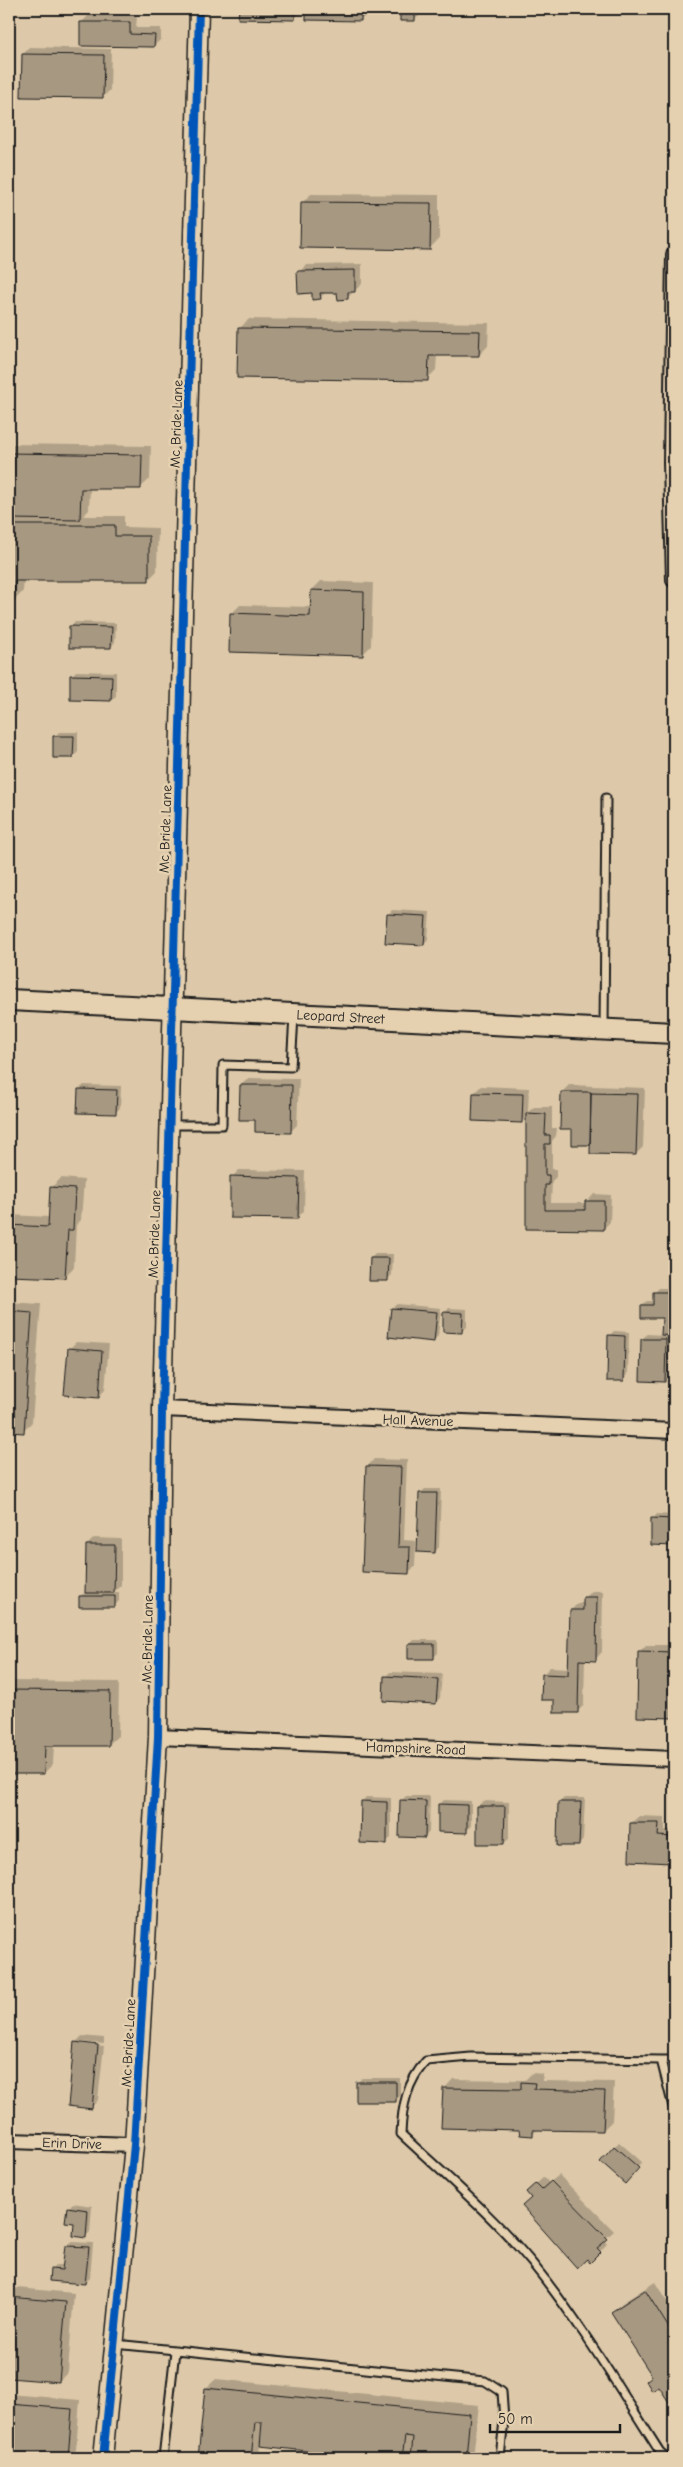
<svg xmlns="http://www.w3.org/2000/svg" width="683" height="2467" font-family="'Comic Neue',sans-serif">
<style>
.shadow{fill:#0003}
.building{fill:#a79882;stroke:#1c1c1c}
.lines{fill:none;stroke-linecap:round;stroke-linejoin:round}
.service-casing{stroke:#1c1c1c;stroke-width:11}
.minor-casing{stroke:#1c1c1c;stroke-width:18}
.tertiary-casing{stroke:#1c1c1c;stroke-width:21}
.secondary-casing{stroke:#1c1c1c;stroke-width:24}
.service{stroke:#e5d0af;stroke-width:7}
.minor{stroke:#e5d0af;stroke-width:14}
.tertiary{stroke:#e5d0af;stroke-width:18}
.secondary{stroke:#e5d0af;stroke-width:20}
.cycleway-casing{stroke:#e5d0af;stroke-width:11}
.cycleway{stroke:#0057b8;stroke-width:8}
.labels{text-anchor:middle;stroke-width:5;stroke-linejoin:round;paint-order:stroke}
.street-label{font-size:14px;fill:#1c1c1c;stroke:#e5d0af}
</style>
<rect width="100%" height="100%" fill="#ddc9a9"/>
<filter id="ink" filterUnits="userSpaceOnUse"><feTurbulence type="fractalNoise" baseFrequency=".02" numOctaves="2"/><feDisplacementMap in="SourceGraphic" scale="10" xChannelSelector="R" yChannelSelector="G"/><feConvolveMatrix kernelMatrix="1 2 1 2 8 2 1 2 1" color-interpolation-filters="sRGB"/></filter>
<g filter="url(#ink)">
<path class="shadow" d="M240 9H299V14L294 19 240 18Z
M308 9H368V13L361 20 307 19Z
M402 9H419V16L414 20H402Z
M89 15 137 16 136 28H161V39L154 46 82 22Z
M30 47 111 49 110 90 103 97 23 54Z
M311 194 439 195V239L430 248 302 203Z
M362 264V284L347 298 339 291 326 292 320 298 299 272 306 265Z
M249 319 489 323 488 346 479 355H437L436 370 427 379 239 329Z
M9 444 151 446 150 479 140 488H90L89 510 83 516H124V527L158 528 157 571 148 580 24 579 23 591 14 601 9 600Z
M321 581 373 583 371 646 362 655 231 614 240 605 312 607V590Z
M75 622 116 623 115 642 111 647 71 627Z
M76 671 116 672V696L111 700 71 676Z
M59 732H78V752L73 757 55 736Z
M392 910 430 912 428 939 424 944 388 915Z
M249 1078 299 1079 297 1125 290 1132 257 1119 241 1085Z
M84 1085 121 1086 120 1108 115 1113 79 1089Z
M569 1085 645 1088 643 1147 636 1154 592 1144 574 1143V1128L562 1092Z
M481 1086 529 1088 528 1112 534 1107H552V1128H557L556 1136 552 1141V1169H556V1177L552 1181 551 1203H586L594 1194 611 1195 610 1222 603 1229 527 1227V1116L521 1122 474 1093Z
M239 1170 305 1171 304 1211 297 1218 232 1177Z
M61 1178 84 1180 81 1220 76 1225 74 1267 64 1277 9 1275V1215L50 1217 51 1188Z
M375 1254H393L392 1275 387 1280 371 1258Z
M659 1288H674V1334H670L669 1376 664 1380 642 1339 647 1334 663 1335V1317L642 1305 647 1301H654L655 1292Z
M9 1302 41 1304 32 1422 23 1432 9 1430Z
M397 1304 441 1308 438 1336 434 1340 392 1308Z
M449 1308 467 1309V1327L462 1331 445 1313Z
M614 1331 629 1332 628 1375 623 1380 609 1336Z
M76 1342 109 1344 105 1390 98 1397 69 1349Z
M374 1459 407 1460 404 1540 416 1541 415 1566 408 1573 364 1571 367 1467Z
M425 1489H441L439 1547 435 1552 420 1493Z
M657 1514 674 1515V1545L652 1544 653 1519Z
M94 1538 121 1539V1585L114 1592H119V1601L114 1606 80 1596 86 1592 87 1545Z
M592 1591H603L602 1652 595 1660 585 1659 584 1705 577 1712 556 1699 543 1674 550 1667 570 1668 571 1610 578 1603H585V1598Z
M414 1640H438V1653L434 1657 410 1644Z
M646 1645H674V1717L638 1716 639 1652Z
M390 1672 442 1674 440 1698 436 1702 385 1677Z
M9 1681 119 1682 118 1736 108 1745H54L53 1764 44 1773H13V1779L9 1783Z
M406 1796H430L429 1832 425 1837 401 1801Z
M366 1797 391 1798V1838L386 1842 362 1802Z
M564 1798H585L583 1840 579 1845 559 1803Z
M444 1800 471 1801V1827L466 1831 439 1805Z
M483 1801 509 1802V1839L504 1843 478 1806Z
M639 1816 665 1817V1830H674V1858L671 1862 631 1823Z
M82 2036 104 2038V2044L80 2042V2044L104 2046 98 2100 91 2108 75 2043Z
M532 2073 543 2074V2081L614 2082 612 2121 603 2130 538 2129 533 2134 444 2089 453 2079 525 2080Z
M362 2078H400V2096L395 2101 357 2083Z
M619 2142 642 2162 629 2177 614 2147Z
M559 2175 614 2231 604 2240 607 2244 590 2261 533 2197 535 2185 544 2177 549 2183Z
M73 2203 92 2206 90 2232 85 2237 68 2208Z
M70 2242 93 2243 90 2278 85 2283 52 2269 56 2265H64L66 2246Z
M655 2282 674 2313V2408L613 2312 622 2303Z
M17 2288 74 2293 68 2372 59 2381 9 2377V2297Z
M216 2379 479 2405 473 2458H412L413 2449 403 2458H385L260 2445 259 2458H199L206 2388Z
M10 2394 80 2400 76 2450 68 2458H9Z"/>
<path class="building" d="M239 9H295V20L238 19Z
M306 9H361V21L306 20Z
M400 9H415V21H400Z
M80 22H130V34L155 35 154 47 80 46Z
M22 54 104 55 103 98 21 97Z
M301 202 431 203 430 250 300 248Z
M355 270V292H348V299L338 300 337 293H320L321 299 312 300V293L298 294 297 271Z
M238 328 480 331 479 356H429L428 381 237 378Z
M9 453 142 455 141 489H81L80 520 9 519Z
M9 525H115V536H149V581H15L14 602H9Z
M311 590 364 592 363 656 229 652 230 613 310 616Z
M69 626 112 627 111 648H69Z
M70 675 112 676 111 701 70 700Z
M53 736H74L73 758H53Z
M387 914 426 916 424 945 385 943Z
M240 1085H292L291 1133 255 1132V1120H239Z
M78 1089 117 1090 116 1114 77 1113Z
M561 1092H591L590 1145H572V1129H560Z
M473 1093 523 1094 522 1123 472 1121Z
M591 1093 638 1094 636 1155 590 1154Z
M526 1113 546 1114 545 1135H550V1144H545V1175H549V1185H545V1210H585V1201H604V1230L526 1229Z
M230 1176 299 1178 298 1219 230 1218Z
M50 1187 75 1189 73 1230H68L65 1278 9 1276V1225L48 1227Z
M370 1258H389L388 1281H369Z
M653 1292H674V1336L661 1335 662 1318H641V1305H653Z
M391 1308 437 1312 434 1342 388 1337Z
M9 1311 32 1313 24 1433 9 1432Z
M443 1312 463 1313 462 1333 443 1332Z
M608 1335 625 1336 624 1381H607Z
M641 1339H666L665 1382 640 1381Z
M68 1348 102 1351 99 1398 64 1395Z
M366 1466 401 1467 398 1547H410L409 1574 362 1572Z
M419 1493H437L435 1553 417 1552Z
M651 1518 674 1519V1546L651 1545Z
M86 1545H115L114 1593H85Z
M79 1596H115V1607H79Z
M583 1597H597L596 1661 579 1660 578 1713H554V1700H541L542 1674 568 1675 570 1610H583Z
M408 1644H434V1659H408Z
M638 1651 674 1652V1718L637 1717Z
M384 1676 438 1679 436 1704 383 1701Z
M9 1690 110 1691 109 1746H45L44 1774H9Z
M400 1800 426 1801 425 1838 399 1837Z
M361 1801 387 1802V1844L360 1843Z
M558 1802H581L579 1846H557Z
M438 1804 467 1805V1833L438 1832Z
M477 1806H505L504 1844H477Z
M630 1823H659L658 1836 672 1837 671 1863 629 1861Z
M74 2042 98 2045 92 2109 68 2106Z
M356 2082H396V2102H356Z
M521 2082 535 2083 534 2089 605 2091 603 2131 533 2130V2136L520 2135 519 2130 441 2128 443 2088 521 2089Z
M614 2146 639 2168 625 2184 600 2162Z
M551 2181 608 2239 597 2248 601 2252 590 2263 587 2259 577 2268 522 2206 531 2198 526 2192 536 2183 542 2189Z
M67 2207 88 2210 86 2238 73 2236 74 2223 65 2222Z
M65 2246 89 2247 85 2284 49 2281 50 2269 62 2270Z
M645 2290 674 2336V2410L659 2387 652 2391 646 2381 652 2376 611 2312Z
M9 2297 66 2302 59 2382 9 2378Z
M205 2388 470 2414 466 2458H411L413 2437 405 2436 402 2458H373L260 2446 262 2422H255L251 2458H198Z
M9 2404 72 2409 68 2458H9Z"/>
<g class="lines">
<defs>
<path id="service" d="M604 1029 606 798
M170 1125H222L223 1065 291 1067 294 1016
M661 2060 471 2057 426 2061C407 2082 402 2106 401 2134 446 2176 493 2216 532 2263 580 2322 619 2388 660 2452L667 2458
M674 2060H661L674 2111
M115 2344 485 2381 502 2392 504 2420 500 2458
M163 2458 175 2351"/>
<path id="minor" d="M674 254 671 462 674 580
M162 1409 674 1431
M158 1737 674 1759
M9 2141 134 2145"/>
<path id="tertiary" d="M103 2458 134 2145 158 1737 162 1409 199 9"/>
<g id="secondary">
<path id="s1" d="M9 1000 674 1033"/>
</g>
</defs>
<use href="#service" class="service-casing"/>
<use href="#minor" class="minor-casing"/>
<use href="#tertiary" class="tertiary-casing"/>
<use href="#secondary" class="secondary-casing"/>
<use href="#service" class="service"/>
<use href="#minor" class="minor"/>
<use href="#tertiary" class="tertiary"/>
<use href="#secondary" class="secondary"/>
<defs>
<path id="cycleway" d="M103 2458 134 2145 158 1737 162 1409 199 9"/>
</defs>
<use href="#cycleway" class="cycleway-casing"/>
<use href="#cycleway" class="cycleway"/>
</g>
</g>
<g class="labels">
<g class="street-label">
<text transform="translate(176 424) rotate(-88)" y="5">Mc Bride Lane</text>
<text transform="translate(165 829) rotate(-88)" y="5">Mc Bride Lane</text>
<text dy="5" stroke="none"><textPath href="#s1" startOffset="332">Leopard Street</textPath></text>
<text transform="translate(154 1234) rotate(-88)" y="5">Mc Bride Lane</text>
<text transform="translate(418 1420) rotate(2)" y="5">Hall Avenue</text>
<text transform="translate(147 1639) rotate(-89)" y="5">Mc Bride Lane</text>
<text transform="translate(416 1748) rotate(2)" y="5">Hampshire Road</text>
<text transform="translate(128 2043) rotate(-87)" y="5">Mc Bride Lane</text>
<text transform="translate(72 2143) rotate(2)" y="5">Erin Drive</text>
</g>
</g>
<rect width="683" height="2467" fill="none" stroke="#e5d0af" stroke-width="30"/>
<rect x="15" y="15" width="653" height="2437" fill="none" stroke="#1c1c1c" stroke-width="2" filter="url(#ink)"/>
<path d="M490 2424v8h130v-8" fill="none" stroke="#1c1c1c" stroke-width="2.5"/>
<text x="498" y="2424" font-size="15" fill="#1c1c1c" stroke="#e5d0af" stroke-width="4" paint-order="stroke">50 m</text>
</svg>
